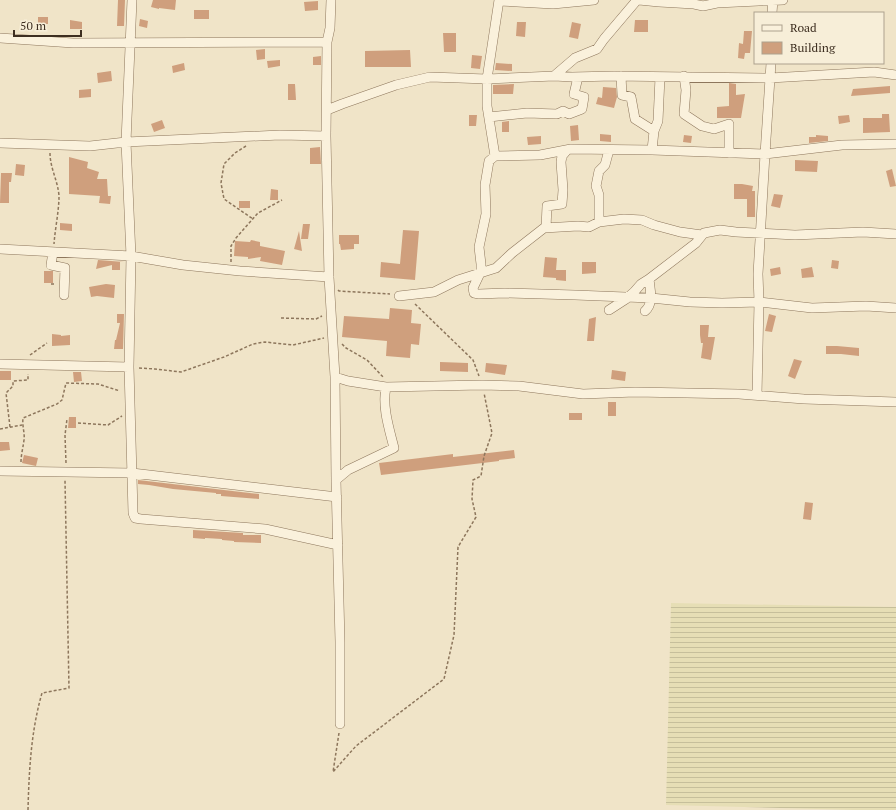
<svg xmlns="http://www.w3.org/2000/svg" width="896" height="810" font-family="'PT Serif',serif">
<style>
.farmland{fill:url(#farmland-rules)}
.building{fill:#cf9f7d}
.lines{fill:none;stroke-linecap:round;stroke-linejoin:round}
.street-casing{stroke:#8d765c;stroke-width:10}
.path{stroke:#8d765c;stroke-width:1.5;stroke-dasharray:3 2;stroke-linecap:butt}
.street{stroke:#faf1dc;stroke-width:9}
</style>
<defs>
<pattern id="farmland-rules" width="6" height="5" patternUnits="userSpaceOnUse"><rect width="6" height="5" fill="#e6deb5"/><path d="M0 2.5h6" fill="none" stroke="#c6bf9b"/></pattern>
</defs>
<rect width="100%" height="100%" fill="#f0e4c8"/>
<path class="farmland" d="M671 603 896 607V810H854L666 805Z"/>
<path class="building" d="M118 0H125L124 26H117Z
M153 0H176L175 10 159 8V9L151 7Z
M318 1V10L305 11 304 2Z
M194 10H209V19H194Z
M38 17H48V24H38Z
M140 19 148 21 147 28 139 26Z
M70 20 82 22V29H70Z
M635 20H648V32H634Z
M517 22H526L525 37 516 36Z
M572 22 581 24 578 39 569 37Z
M744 31H752L750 53H745L744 59 738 58 739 43 743 44Z
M443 33H456V52H444Z
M265 49V59L257 60 256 50Z
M410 50 411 67H365V51Z
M472 55 482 56 480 69 471 68Z
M321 56V65H313V57Z
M280 60V66L268 68 267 61Z
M184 63 185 70 173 73 172 66Z
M496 63 512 64V71L495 70Z
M111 71 112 81 98 83 97 73Z
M729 83 736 84V95L745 94 741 118H717V107L729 106Z
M288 84H295L296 100H288Z
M514 84 513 94H493V85Z
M890 86V93L851 96 853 89Z
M603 87 616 88 617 97 614 108 596 104 598 97 602 98Z
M91 89V97L79 98V90Z
M882 114H889L890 132 863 133V118H882Z
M469 115H477L476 126H469Z
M849 115 850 122 839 124 838 116Z
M162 120 165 128 154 132 151 124Z
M509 121V132H502V122Z
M578 125 579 140 571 141 570 126Z
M600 134 611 135V142L600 141Z
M684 135 692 136 691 143 683 142Z
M816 135 828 136V141L809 143V137H816Z
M541 136V144L528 145 527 137Z
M320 147 321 164H310V148Z
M69 157 88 162 87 168 99 172 97 179H107L108 196H111L110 204 99 203 100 196 69 194Z
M795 160 818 161 817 172 795 171Z
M16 164 25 165 24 176 15 175Z
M892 169 896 186 890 187 886 171Z
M1 173H12L11 182H9V203H0Z
M734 184H742L753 186 752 191H755V217H747V199H734Z
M271 189 278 190V200H270Z
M774 194 783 195 780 208 771 206Z
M239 201H250V208H239Z
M60 223 72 224V231L60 230Z
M303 224H310L308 239H301Z
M403 230 419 231 415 280 380 277 381 262 400 264Z
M299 231 302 251 294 249Z
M339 235H359V244H354V249L341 250 340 244H339Z
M251 240 260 242V246L285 251 282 265 260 261 261 257 248 259V257L234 256 235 241 250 242Z
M545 257 557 258 556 270H566V281L556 280V278L543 277Z
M98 260 124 262H120V270H112V265L96 269Z
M832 260 839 261 838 269 831 268Z
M582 262H596V273L582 274Z
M780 267 781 274 771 276 770 269Z
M812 267 814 277 802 278 801 269Z
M44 271H53V283H44Z
M106 284 115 285 114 298 97 296 91 297 89 287Z
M390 308 412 310 411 323 421 324 419 345 411 344 410 358 386 356 387 341 342 337 344 316 389 319Z
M117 314H124L123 349H114L115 340H116L120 323H117Z
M769 314 776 316 772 332 765 331Z
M596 317 594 341H587L589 319Z
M700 325H709L708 337H715L711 360 701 358 703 343H701L700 335Z
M52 334 61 335V336L70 335V345L52 346Z
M826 346H837L859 348V356L841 354H826Z
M794 359 802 361 795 379 788 376Z
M440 362 468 363V372L440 371Z
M486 363 507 365 505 375 485 372Z
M612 370 626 372 625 381 611 379Z
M0 371H11V380H0Z
M73 372H81L82 381 74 382Z
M608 402H616V416H608Z
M569 413H582V420H569Z
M69 417H76V428H68Z
M0 442H9L10 450 0 451Z
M514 450 515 458 499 460V461L491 462 381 475 379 463 453 454V457Z
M24 455 38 458 36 466 22 463Z
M138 480 259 494V499L221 496V494H216V493L173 489 149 485 138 484Z
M805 502 813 503 811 520 803 519Z
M193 530 243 533V535H261V543L234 542V541L222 540V539L205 538V539L193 538Z"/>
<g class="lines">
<defs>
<path id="street" d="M132 0 126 142 131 256 129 367 133 513 135 518 141 519 265 529 338 545
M331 0 330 28 327 42 326 136 329 277 335 377 336 480 340 642V724
M499 0 487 79V106L495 156 489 161 485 185 486 214 479 247 481 264V271L473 288 474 293 479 294 505 293 575 295 651 298 690 302 722 303 759 302 812 308 866 306 896 308
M639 0 659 2 694 4 703 6 717 3 783 0
M499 1 553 4 594 0
M772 13 773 0
M0 38 73 43 327 42
M554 76 575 58 597 49 604 39 637 0
M621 76 622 95 631 97 635 119 654 131
M684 76 686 90 684 114 702 126 714 129 729 124V153
M327 110 342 104 396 85 430 77 487 79 554 76 572 77 614 76 770 78 874 72 896 75
M489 117 527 113 557 114 563 111 569 114 582 109 584 97 574 94 578 77
M0 143 90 146 126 142 280 135 326 136
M652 150 654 131 658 121 660 77
M495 156 540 155 571 149 652 150 765 154 842 145 896 144
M599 222V195L596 186 599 171 605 165 609 150
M546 228 547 206 562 204 563 190 561 162 562 156 567 150
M0 249 131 256 183 265 240 271 329 277
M53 252 51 265 65 268 64 295
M399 296 434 292 458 280 496 268 512 253 544 228 578 226 589 227 599 222 624 219 642 220 654 225 680 232 702 235
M609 310 626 299 634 292 641 284 649 279
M645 311C654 304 650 289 649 279L696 243 704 233 720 230 736 232 795 235 863 232 896 234
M0 364 129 367
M335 377 348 381 386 387 482 385 519 386 583 394 635 392 739 394 804 399 896 402
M757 395 759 302 758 274 765 154 771 63
M0 471 132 473 337 497
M336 480 348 470 394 448C389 428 382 407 386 387"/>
</defs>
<use href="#street" class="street-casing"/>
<path class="path" d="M246 146 235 153 224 164 221 183 224 199 253 219
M50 153C50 168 58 181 59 196 59 211 55 229 54 244
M231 262V246L236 238 258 213 282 200
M51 284H56
M338 290 339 291 390 294
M415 304 473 360 479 376
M281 318 316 319 322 316
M342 344 346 348 367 360 384 378
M30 355 47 343
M139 368 155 369 181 372 224 357 253 344 265 342 293 345 324 338
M78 423 108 425 122 416
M10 427 6 393 13 386V381L28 380V374
M0 429 22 425
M21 462C21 455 23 448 24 440 25 433 22 426 23 418L57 404 62 400 66 383 98 384 120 391
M66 463 65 435 67 419
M339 733 333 772 356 746 444 679 454 635 458 547 476 517 472 499 473 480 481 476 484 456 492 433 484 393
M28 810C29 771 31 731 42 693L69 688 65 480"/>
<use href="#street" class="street"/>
</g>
<rect x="754" y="12" width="130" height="52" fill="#f7eed8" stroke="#ada18e"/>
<rect x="762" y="25" width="20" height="6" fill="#faf1dc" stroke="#ada18e"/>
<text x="790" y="32" font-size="12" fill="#3d2e20">Road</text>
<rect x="762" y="42" width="20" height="12" fill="#cf9f7d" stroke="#ada18e"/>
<text x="790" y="52" font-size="12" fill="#3d2e20">Building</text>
<path d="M14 30v6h67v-6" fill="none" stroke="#3d2e20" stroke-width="2"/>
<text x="20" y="30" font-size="12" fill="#3d2e20" stroke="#f7eed8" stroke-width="3" paint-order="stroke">50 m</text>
</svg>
